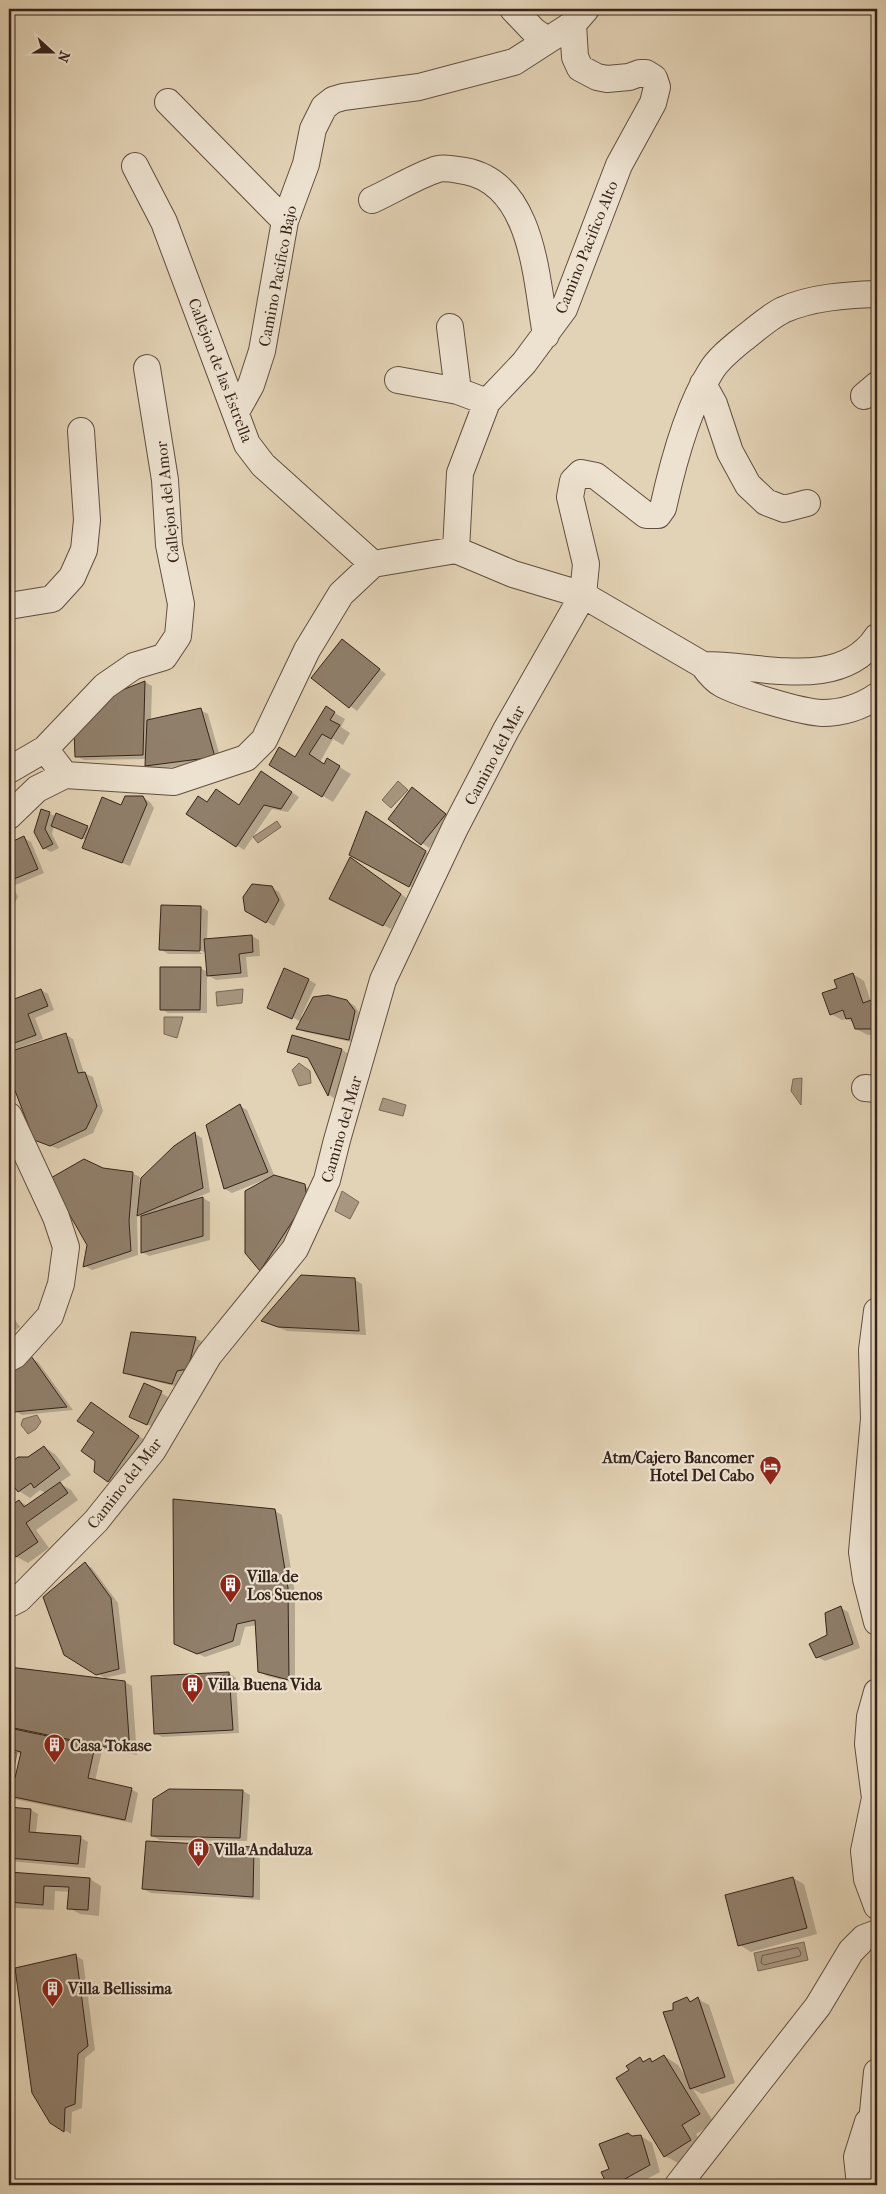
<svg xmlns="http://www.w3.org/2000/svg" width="886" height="2194" font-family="'IM FELL French Canon',serif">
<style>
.water{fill:#a89781;stroke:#7a6957}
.shadow{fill:#0003}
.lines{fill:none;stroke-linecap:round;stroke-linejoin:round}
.shore{stroke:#6f5d4d;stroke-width:1}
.building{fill:#907f6b;stroke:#362319}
.minor-casing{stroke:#614f40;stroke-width:28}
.minor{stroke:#ede2d0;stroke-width:26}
.labels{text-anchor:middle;stroke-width:4.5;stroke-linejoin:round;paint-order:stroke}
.street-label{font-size:16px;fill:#362319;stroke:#ede2d0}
.poi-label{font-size:16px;font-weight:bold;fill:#362319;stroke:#ede2d0;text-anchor:start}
</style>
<rect width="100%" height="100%" fill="#e3d3b6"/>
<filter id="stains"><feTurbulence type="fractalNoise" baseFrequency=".004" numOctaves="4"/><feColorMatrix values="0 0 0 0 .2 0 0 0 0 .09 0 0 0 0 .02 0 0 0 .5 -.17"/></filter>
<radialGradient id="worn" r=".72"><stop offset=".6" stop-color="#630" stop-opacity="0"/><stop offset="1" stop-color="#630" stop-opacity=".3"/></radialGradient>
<path class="water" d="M398 781 408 790 391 808 382 800Z
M277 821 281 827 258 843 253 837Z
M243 989 242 1003 217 1006 216 992Z
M164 1017H183L177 1038 164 1034Z
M299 1063 310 1071 311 1083 299 1086 292 1070Z
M802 1078 801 1105 791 1091 793 1079Z
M383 1098 406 1105 403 1116 379 1110Z
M342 1191 359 1202 350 1219 335 1211Z
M37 1415 41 1422 36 1429 28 1434 21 1425 23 1419Z
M9 1751 17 1753 13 1773 9 1772Z
M804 1942 808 1960 758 1971 754 1953Z"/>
<path class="shadow" d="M349 645 386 674 357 711 313 678Z
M145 682 152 686 151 720 200 710 208 714 221 760 153 770 146 766 147 759 84 760 76 756 108 697Z
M326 708 345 719 341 727 350 733 343 745 333 739 320 762 325 765 328 760 351 774 333 802 271 765 296 758Z
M269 777 299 797 288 812 272 809 244 850 188 813 208 803 239 806Z
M420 793 452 818 429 848 422 843Z
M142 797 150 802 154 808 130 866 91 851 86 840 54 826 52 834 59 848 51 852 44 848 42 811 91 829 122 806Z
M374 816 432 856 417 890 358 859Z
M24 838 31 842 44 873 13 886 18 897 13 906 9 904V844Z
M351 858 408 899 391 929 338 902Z
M271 888 279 892 285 905 274 926 246 910Z
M201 907 208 911 207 940 252 936 259 940 260 956 246 957 248 977 216 980 207 975V1013H168L161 1009 200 968 208 972 207 954 195 947 194 949 203 954H168L160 949Z
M853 974 864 981 871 1002 877 999V1035H868L856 1029 854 1023 847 1019 842 1020 831 1014 838 989Z
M309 980 316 984 301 1017 347 1001 355 1006 361 1016 356 1043 305 1032 298 1028 301 1022 287 1014Z
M41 990 48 994 54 1010 35 1018 43 1039 21 1047 22 1049 66 1035 73 1039 84 1073 93 1077 103 1111 93 1133 58 1149 35 1139 9 1072V1002Z
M342 1050 349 1054 335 1099 329 1095 310 1059 289 1052Z
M240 1106 247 1110 275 1177 304 1186 312 1190 268 1274 261 1270 247 1252 264 1180 232 1193 225 1189Z
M195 1134 202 1138 210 1192 194 1199 195 1201 203 1198 210 1202V1240L149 1256 142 1252V1218L137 1215 138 1255 92 1270 85 1266 103 1169 132 1173 140 1177 139 1182 174 1147Z
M355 1280 362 1284 366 1335 287 1331 263 1321Z
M9 1311 20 1327 9 1335Z
M195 1338 203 1342 179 1387 132 1376 124 1372Z
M31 1358 38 1362 73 1410 22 1415 15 1411 9 1403V1374Z
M161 1393 168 1397 155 1428 138 1420Z
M98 1407 146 1441 115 1485 108 1481 96 1432Z
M44 1447 55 1454 71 1475 59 1483 71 1490 78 1500 36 1530 49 1548 28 1563 17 1557 9 1545V1509L19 1501 28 1506 46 1493 40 1490 30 1498 19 1491 9 1478V1466L19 1458 29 1459Z
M275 1511 282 1515 295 1593V1683L267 1676 260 1672 257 1625 245 1627 240 1645 205 1657 183 1647Z
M85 1564 92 1568 118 1603 126 1673 105 1678 65 1654Z
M841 1608 848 1612 860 1648 825 1661 817 1657Z
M9 1668 125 1682 132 1686 137 1755 94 1747 102 1751 95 1781 131 1789 138 1793 132 1823 9 1798V1778L16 1779 21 1754 9 1751Z
M229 1673 236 1678 239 1733 162 1737 155 1733 152 1677Z
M243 1791 250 1795 247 1841 160 1840 152 1836Z
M9 1808 31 1810 38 1814 36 1833 80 1837 88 1842 85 1868 9 1861Z
M253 1848 260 1853V1900L151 1893 143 1889Z
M9 1874 90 1879 101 1886 99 1916 80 1914 69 1908 70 1892 55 1891 54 1910 16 1908 9 1904Z
M793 1878 804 1884 817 1934 751 1952 740 1945Z
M76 1956 83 1960 95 2050 85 2058 82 2108 72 2112 71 2134 51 2122Z
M687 1999 692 2002 698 1999 709 2005 735 2083 702 2094 693 2089 714 2123 696 2134 705 2149 680 2164 665 2156 630 2071 640 2059 645 2062 650 2059 654 2062 664 2056 678 2065 686 2077 674 2012Z
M641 2136 652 2143 660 2172 636 2185H608L602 2173 611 2169Z"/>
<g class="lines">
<path class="shore" d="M798 1948 801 1953 800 1956 764 1965 761 1963 762 1956Z"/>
</g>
<path class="building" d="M342 639 380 669 349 708 311 678Z
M145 681 143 755 75 757 74 729 107 696Z
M326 706 335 712 330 720 340 725 331 739 322 734 309 754 324 764 327 758 340 766 322 797 269 765 279 747 295 757Z
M201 708 215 757 145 766 147 720Z
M261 771 292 792 281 809 264 805 236 847 186 814 198 796 207 802 216 789 239 805Z
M412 787 446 814 421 845 388 819Z
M125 796H143L147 804 122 863 82 848 102 797 121 805Z
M41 809 50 812 45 829 53 844 43 849 34 832Z
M366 811 426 851 409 887 349 855Z
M56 813 88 826 82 839 51 826Z
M24 836 38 869 9 881V843Z
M350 857 401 894 383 926 329 899Z
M252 884 272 886 279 900 266 923 245 911 243 897Z
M161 905 201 906 200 951 159 950Z
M252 935 253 952 239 954 241 973 207 976 204 939Z
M160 967H201L200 1010H160Z
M284 968 309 979 292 1019 267 1008Z
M853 973 863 1003 877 998V1008L875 1009 877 1024 871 1029H855L851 1018 846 1019 843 1010 830 1015 822 993 837 988 834 980Z
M41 989 48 1006 28 1014 36 1035 9 1045V1001Z
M328 995 347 1000 355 1011 349 1040 296 1029 313 997Z
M66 1033 78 1073 85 1072 97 1106 86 1129 50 1146 34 1140 9 1075V1052Z
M292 1035 342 1049 328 1096 308 1058 287 1052Z
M240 1104 268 1172 224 1189 206 1125Z
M195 1132 203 1188 137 1216 141 1178 174 1146Z
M84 1159 103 1168 133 1172 129 1221 131 1251 83 1267 87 1245 49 1179Z
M274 1175 305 1184 307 1199 260 1271 245 1253V1191Z
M203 1197V1236L141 1253V1216Z
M301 1275 355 1278 359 1331 278 1327 261 1321Z
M9 1315 14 1323 9 1326Z
M131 1332 196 1337 188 1369 177 1371 172 1384 123 1373Z
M31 1356 67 1407 14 1412 9 1405V1372Z
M144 1383 162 1391 147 1425 129 1417Z
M91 1402 139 1436 108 1482 94 1472 95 1461 81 1451 94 1432 77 1421Z
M44 1446 60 1468 34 1488 31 1483 18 1492 9 1480V1464L18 1457H28Z
M60 1482 68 1493 26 1523 38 1542 16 1557 9 1547V1507L19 1500 24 1507Z
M173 1499 275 1509 288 1588 289 1680 258 1672 255 1620 237 1624 233 1641 197 1654 174 1644Z
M85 1562 111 1598 119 1669 96 1675 64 1655 43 1597Z
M841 1606 853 1644 816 1658 809 1644 827 1635 825 1613Z
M9 1667 125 1681 130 1752 9 1727Z
M229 1672 233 1730 154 1734 151 1676Z
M9 1728 95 1746 88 1778 132 1788 125 1820 9 1796V1777L15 1778 21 1752 9 1749Z
M169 1789 243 1790 240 1838 151 1836 153 1799Z
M9 1807 31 1809 29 1832 81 1836 78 1864 9 1858Z
M146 1841 254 1847 253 1897 142 1889Z
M9 1872 90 1878 88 1910 67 1909 69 1887 44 1886 43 1905 9 1902Z
M793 1877 807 1928 738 1946 725 1895Z
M76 1954 88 2046 78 2054 75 2104 65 2108 64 2132 50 2123 32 2093 15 1968Z
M687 1997 690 2002 698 1997 725 2077 690 2089 663 2012 673 2010V2003Z
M664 2055 700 2114 682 2125 691 2140 664 2157 616 2078 629 2070 626 2066 640 2057 643 2062 650 2058 652 2062Z
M628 2133 632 2136 641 2135 650 2165 614 2185H607L601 2172 609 2169 599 2144Z"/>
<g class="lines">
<defs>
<path id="minor" d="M513 9 534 31 547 40
M168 102 285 221
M135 166 164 222 247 444 263 465 373 564
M372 200C390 192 420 174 438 169 446 167 457 170 465 171 534 184 536 280 546 335
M450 327 458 391
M398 380 458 391 487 402
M703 384 714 404 730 452 748 485 766 502 784 509 807 503
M864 396 877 385
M236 412 251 385 262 351 285 221 306 164 313 129 324 107 333 100 343 97 419 87 514 62 573 24 586 9
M456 550 460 473 487 402 524 363 564 309 619 165 653 103 657 87 654 78 646 73H640L629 77 607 79 597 77 580 68 575 57 573 24
M9 606 52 599 72 577 84 550 87 520 81 431
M703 665C759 664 840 693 877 637
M9 770 45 749
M65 775 45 749 105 686 134 666 164 657 178 636 181 604 169 545 165 480 147 368
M9 816 37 789 65 775 174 782 246 758 264 740 307 650 341 594 373 564 456 550 513 574 583 595 703 665C708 672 714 680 722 684 741 694 801 712 822 713 842 713 861 707 877 696
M865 1088 877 1089
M9 1116 56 1217 66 1247 61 1284 50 1316 15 1355 9 1358
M877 1311 872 1350 874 1419 862 1552 866 1579 877 1622
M9 1604 19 1599 96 1521 153 1450 209 1355 295 1249 327 1180 337 1140 383 980 455 828 506 730 583 595 586 564 570 497 573 481 581 473 596 476 646 515H658L663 508C672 467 688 407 711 371 718 359 732 348 743 339 756 329 769 317 783 310 812 297 847 295 877 294
M877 1692 870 1717 868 1744 875 1798 864 1851 867 1879 877 1906
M877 2072 873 2112 877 2173
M678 2185 818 2006 851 1951 864 1938 877 1933
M860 2185 857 2157 868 2122"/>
</defs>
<use href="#minor" class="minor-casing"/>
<use href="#minor" class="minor"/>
</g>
<defs>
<symbol id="hotel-pin" viewBox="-11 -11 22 30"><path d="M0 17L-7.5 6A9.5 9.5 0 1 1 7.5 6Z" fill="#8f2418" stroke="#ede2d0"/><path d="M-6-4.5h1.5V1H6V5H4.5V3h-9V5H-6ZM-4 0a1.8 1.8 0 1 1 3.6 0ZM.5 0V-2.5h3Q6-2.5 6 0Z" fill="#fff"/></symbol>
<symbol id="building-pin" viewBox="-11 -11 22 30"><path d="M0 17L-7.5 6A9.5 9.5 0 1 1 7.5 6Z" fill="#8f2418" stroke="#ede2d0"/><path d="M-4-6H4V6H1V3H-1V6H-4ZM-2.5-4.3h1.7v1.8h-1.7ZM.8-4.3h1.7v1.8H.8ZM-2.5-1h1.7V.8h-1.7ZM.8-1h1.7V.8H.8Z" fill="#fff"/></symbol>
</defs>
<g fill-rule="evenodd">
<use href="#hotel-pin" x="758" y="1454" width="25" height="34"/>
<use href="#building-pin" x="218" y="1572" width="25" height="34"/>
<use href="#building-pin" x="180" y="1672" width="25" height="34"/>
<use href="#building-pin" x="42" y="1732" width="25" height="34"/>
<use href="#building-pin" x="186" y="1836" width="25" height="34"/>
<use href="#building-pin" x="40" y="1976" width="25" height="34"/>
</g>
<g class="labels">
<g class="street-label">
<text transform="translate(586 247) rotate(-68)" y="6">Camino Pacifico Alto</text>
<text transform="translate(277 276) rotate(-79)" y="6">Camino Pacifico Bajo</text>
<text transform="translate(221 370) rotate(69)" y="6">Callejon de las Estrella</text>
<text transform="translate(167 502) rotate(-96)" y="6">Callejon del Amor</text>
<text transform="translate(494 755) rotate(-62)" y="6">Camino del Mar</text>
<text transform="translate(341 1129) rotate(-74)" y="6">Camino del Mar</text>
<text transform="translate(124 1483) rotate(-52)" y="6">Camino del Mar</text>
</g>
<g class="poi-label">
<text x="754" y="1463" text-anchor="end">Atm/Cajero Bancomer<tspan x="754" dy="18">Hotel Del Cabo</tspan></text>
<text x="247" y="1582">Villa de<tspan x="247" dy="18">Los Suenos</tspan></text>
<text x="208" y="1690">Villa Buena Vida</text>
<text x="70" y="1751">Casa Tokase</text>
<text x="214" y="1855">Villa Andaluza</text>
<text x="68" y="1994">Villa Bellissima</text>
</g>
</g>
<rect width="886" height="2194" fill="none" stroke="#e3d3b6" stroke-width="30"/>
<rect x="10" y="10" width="866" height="2174" fill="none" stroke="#362319" stroke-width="2.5"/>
<rect x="15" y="15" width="856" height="2164" fill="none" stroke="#362319"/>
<g transform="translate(52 52) rotate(111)" stroke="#ede2d0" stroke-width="4" paint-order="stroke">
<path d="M0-4L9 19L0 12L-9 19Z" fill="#362319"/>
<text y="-8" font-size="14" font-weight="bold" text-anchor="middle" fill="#362319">N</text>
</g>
<rect width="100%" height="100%" filter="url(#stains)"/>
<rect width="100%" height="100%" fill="url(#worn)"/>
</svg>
